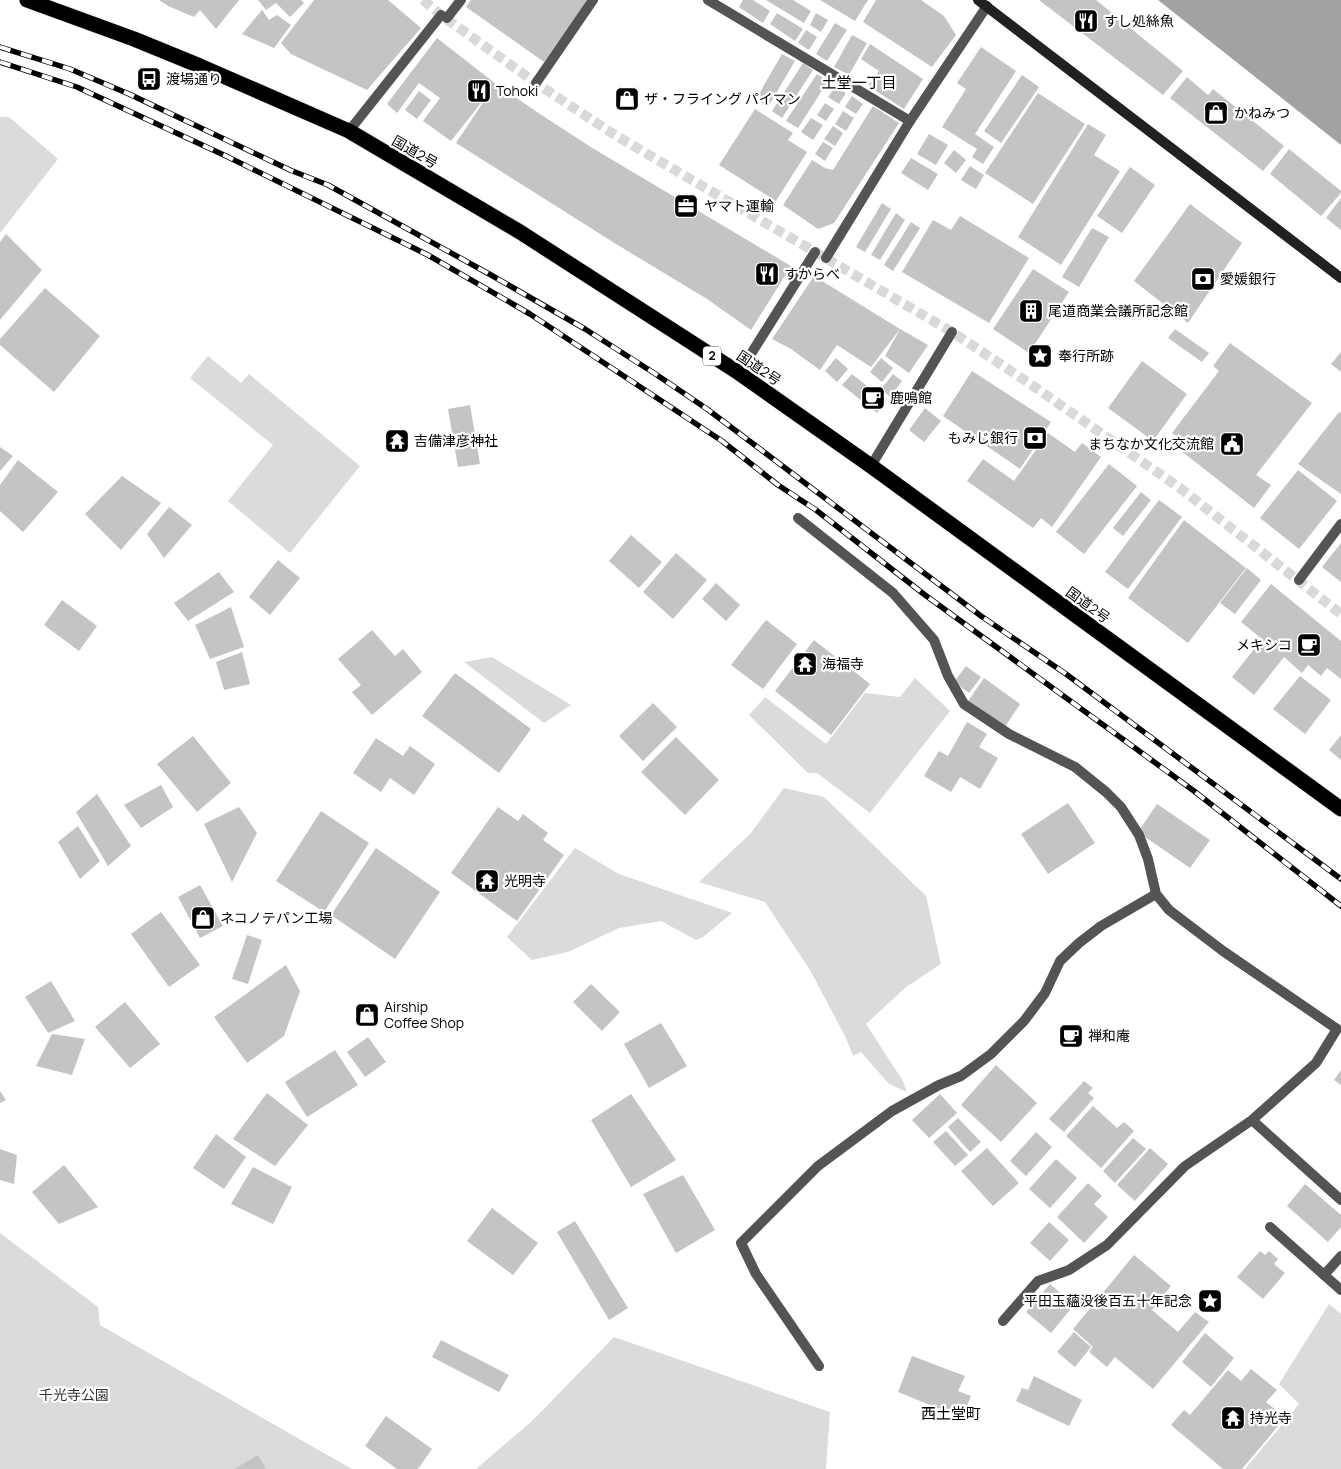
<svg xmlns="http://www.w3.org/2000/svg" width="1341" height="1469" font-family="Manrope,'Noto Sans JP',sans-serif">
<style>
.green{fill:#dbdbdb}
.water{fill:#a2a2a2}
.building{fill:#c4c4c4}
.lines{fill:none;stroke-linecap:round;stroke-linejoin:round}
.street-tunnel{stroke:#d9d9d9;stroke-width:10;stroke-dasharray:10 5;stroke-linecap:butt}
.highway-casing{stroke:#dbdbdb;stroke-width:16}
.lane{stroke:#545454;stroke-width:10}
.street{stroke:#545454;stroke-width:10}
.secondary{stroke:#212121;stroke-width:10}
.highway{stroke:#000;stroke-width:15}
.rail-casing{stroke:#000;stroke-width:5.5}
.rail{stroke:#fff;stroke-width:4;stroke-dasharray:11;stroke-linecap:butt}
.labels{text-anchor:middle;stroke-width:4.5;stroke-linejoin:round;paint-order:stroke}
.shield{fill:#fff;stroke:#4c4c4c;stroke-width:1}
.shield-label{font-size:12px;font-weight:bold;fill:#000}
.poi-label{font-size:14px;fill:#000;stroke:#fff;text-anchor:start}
.street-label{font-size:14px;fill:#000;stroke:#fff}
.park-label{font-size:14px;fill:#323232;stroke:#fff}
.neighbourhood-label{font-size:15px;fill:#000;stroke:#fff}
</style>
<rect width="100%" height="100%" fill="#fff"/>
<path class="green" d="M0 117H9L58 159 0 233Z
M208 356 241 383 249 374 360 466 290 553 228 501 273 445 190 378Z
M492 657 571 705 544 723 464 662Z
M915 678 950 711 870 813 817 773H808L749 715 765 697 826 744 865 693 900 697Z
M784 788 824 797 926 896 941 964 906 987 866 1024 903 1081 907 1092 889 1084 861 1052 853 1056 846 1038 810 970 765 902 699 882 751 833Z
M575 848 619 874 732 913 703 937 696 940 661 921 619 928 568 952 532 960 507 937Z
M0 1233 98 1307 100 1325 352 1469H0Z
M1329 1304 1341 1314V1469H1245L1299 1404 1279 1384Z
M614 1337 830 1412 826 1469H476L532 1421Z"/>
<path class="water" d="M1158 0H1341V145Z"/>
<path class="building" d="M159 0H239L216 29 200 10 194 17 168 6Z
M258 0H301L304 3 290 17 276 3 266 10Z
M314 0H388L421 28 367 90 291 54 281 43Z
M471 0H587L544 62 466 7Z
M743 0H753L770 11 763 23 739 7Z
M766 0H793L811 11 804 23Z
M820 0H868L855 21Z
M876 0H921L944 16 956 35 932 67 863 22Z
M1039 0H1096L1183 71 1163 95Z
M262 10 269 20 277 15 291 25 274 48 242 34Z
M777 13 803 29 795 41 770 24Z
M816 13 828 20 821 32 810 25Z
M835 23 847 30 827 61 816 54Z
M806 30 817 37 809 50 798 43Z
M852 35 867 43 849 75 834 67Z
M437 38 496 84 543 116 594 149 791 266 751 330 707 299 616 244 456 143 492 89 451 141 423 121 440 98 419 83 397 113 387 104Z
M870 44 923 79 904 109 868 86 879 71 861 59Z
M981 47 1016 71 975 134 994 147 983 164 972 157 977 149 942 127 966 89 957 83Z
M782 54 795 61 768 107 756 99Z
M803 63 813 70 782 118 772 111Z
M817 74 828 81 798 128 786 121Z
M1022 75 1039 87 1001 143 984 131Z
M1187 77 1208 95 1213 89 1284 146 1263 171 1170 98Z
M835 87 846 93 839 104 828 97Z
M419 91 431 100 417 119 405 110Z
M1038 93 1085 124 1033 204 985 173Z
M852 96 863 104 856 114 845 107Z
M825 103 834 109 826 121 817 115Z
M873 106 899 123 834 223 818 229 783 205 812 160 825 168 833 170Z
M755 109 793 133 788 140 807 152 776 201 719 165Z
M843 111 854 118 846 131 835 124Z
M811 118 823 125 813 140 801 132Z
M1088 124 1106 135 1094 155 1120 171 1061 265 1018 237Z
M833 126 843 133 835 146 824 139Z
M929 134 948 145 936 165 917 154Z
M823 142 833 148 825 161 815 154Z
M1289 149 1341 191V193L1321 216 1270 174Z
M954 150 966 160 956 173 944 163Z
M911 158 938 174 928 190 901 173Z
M970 166 984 175 976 189 961 180Z
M1130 167 1155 185 1122 233 1097 216Z
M1341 198V230L1326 218Z
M882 203 891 209 865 252 856 247Z
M1190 204 1242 243 1188 323 1134 281Z
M896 213 905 220 880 260 871 255Z
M960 216 1029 258 989 323 902 272 933 220 951 230Z
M911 222 920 228 893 271 884 265Z
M1092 228 1109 237 1079 287 1062 277Z
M6 234 42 270 0 320V242Z
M1033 269 1069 292 1029 353 993 329Z
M814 276 900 329 871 367 837 345 820 370 791 349 772 339Z
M45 288 100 336 54 392 0 345V339Z
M900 329 928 345 909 373 885 356Z
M1175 329 1209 353 1202 362 1168 338Z
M1230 343 1312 403 1256 475 1271 485 1254 508 1180 450 1182 440 1172 433 1219 371 1213 366Z
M1341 352V372L1331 364Z
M836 358 848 369 837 382 825 371Z
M881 358 893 368 882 382 870 372Z
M1142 361 1187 394 1153 441 1108 408Z
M972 371 1051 422 1020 469 943 416Z
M852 374 886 401 877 413 842 385Z
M893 374 902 381 890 397 881 389Z
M470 405 480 464 458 467 448 409Z
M925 408 941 421 924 442 909 430Z
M1339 412 1341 413V494L1298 464Z
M1048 433 1075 452 1082 443 1101 457 1052 527 1041 518 1033 528 967 481 983 459 1014 481Z
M0 447 13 456 0 471Z
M18 460 58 492 23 532 0 511V485Z
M1109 464 1137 486 1084 554 1056 532Z
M1298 470 1337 501 1299 549 1260 518Z
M122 476 161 503 121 550 85 514Z
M1141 492 1151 500 1123 536 1113 528Z
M1159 500 1182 517 1128 589 1105 572Z
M169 507 192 525 164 558 147 534Z
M1184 520 1246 568 1188 643 1128 598Z
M631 535 662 562 639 588 609 561Z
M1341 543V582L1322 567Z
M676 553 707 580 673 619 643 592Z
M278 560 300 578 270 615 249 597Z
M1247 568 1261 580 1235 614 1220 603Z
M219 572 234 592 188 621 174 603Z
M716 583 740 605 726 621 702 599Z
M1271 584 1341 641V679L1327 668 1321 676 1308 665 1302 673 1284 657 1254 695 1232 677 1262 639 1241 622Z
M62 600 97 626 79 651 44 625Z
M231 607 244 647 210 659 195 625Z
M766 620 797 644 763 689 731 665Z
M372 630 395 656 403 649 422 672 372 715 352 692 361 685 338 659Z
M814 640 870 684 831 735 775 691Z
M242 652 250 684 224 690 216 662Z
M966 666 981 677 969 693 954 682Z
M455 673 531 729 499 773 422 716Z
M1300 676 1331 700 1305 734 1273 709Z
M984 678 1020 704 1005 727 968 701Z
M653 703 677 727 643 761 619 736Z
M967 722 987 734 979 747 998 758 980 789 960 777 951 792 924 776 939 751 948 756Z
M1341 735V760L1329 750Z
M193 736 231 783 197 812 157 764Z
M676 737 719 780 685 815 641 772Z
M376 738 403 756 410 746 435 764 414 795 390 778 381 792 353 773Z
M161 785 173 807 141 828 124 805Z
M97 794 131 846 108 866 76 812Z
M1068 803 1095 843 1048 874 1021 834Z
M1157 804 1210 840 1190 868 1138 832Z
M239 807 257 833 232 882 204 824Z
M498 807 518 821 523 814 548 833 543 840 564 855 517 921 451 873Z
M321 811 369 843 324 912 276 881Z
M78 826 100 861 80 879 58 842Z
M376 848 440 892 395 959 331 915Z
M200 885 223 926 200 938 178 897Z
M161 912 200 965 169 987 131 934Z
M247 935 262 940 248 984 232 979Z
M286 965 300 991 284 1036 247 1063 214 1017Z
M51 981 75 1021 48 1033 25 997Z
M591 984 620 1012 602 1031 573 1002Z
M125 1002 160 1044 130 1068 95 1027Z
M661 1023 687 1066 649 1088 624 1044Z
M52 1034 85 1039 72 1075 36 1066Z
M368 1037 386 1062 365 1077 347 1052Z
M335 1050 358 1085 307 1117 285 1082Z
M996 1065 1037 1103 1001 1142 961 1105Z
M1341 1070V1085L1334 1080Z
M1084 1081 1093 1088 1088 1093 1094 1098 1064 1132 1049 1119Z
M0 1091 6 1100 0 1103Z
M267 1093 308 1125 275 1166 233 1139Z
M631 1094 676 1160 631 1187 591 1120Z
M940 1094 957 1113 929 1138 912 1120Z
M1093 1106 1117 1128 1124 1122 1134 1131 1101 1168 1066 1136Z
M958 1118 981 1142 970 1152 948 1127Z
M946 1131 968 1155 955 1166 933 1142Z
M1036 1132 1052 1147 1026 1176 1010 1161Z
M216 1134 246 1157 224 1189 193 1168Z
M1133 1138 1146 1149 1115 1183 1103 1171Z
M987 1148 1019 1183 993 1206 961 1171Z
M1150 1148 1168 1164 1135 1201 1117 1185Z
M0 1149 17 1155 14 1184 0 1180Z
M1056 1159 1077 1178 1050 1208 1029 1189Z
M64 1165 98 1207 59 1224 32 1192Z
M253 1167 292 1187 273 1224 231 1204Z
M683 1175 715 1230 676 1253 643 1194Z
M1088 1183 1102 1196 1094 1204 1108 1217 1084 1243 1057 1217Z
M1305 1184 1341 1215V1227L1328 1242 1287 1206Z
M492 1208 538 1243 513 1275 467 1241Z
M575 1221 628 1308 609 1320 557 1232Z
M1049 1222 1069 1240 1050 1261 1030 1243Z
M1260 1251 1265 1255 1269 1251 1278 1259 1274 1264 1285 1273 1263 1299 1237 1277Z
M1134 1255 1171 1286 1152 1310 1178 1332 1195 1312 1209 1322 1153 1389 1115 1357 1107 1367 1089 1352 1093 1347 1073 1329Z
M1050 1284 1074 1305 1051 1333 1026 1312Z
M1074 1332 1091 1347 1075 1367 1057 1352Z
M1205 1333 1234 1358 1211 1387 1182 1362Z
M441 1340 509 1375 499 1392 432 1357Z
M912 1356 965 1376 958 1391 971 1396 962 1418 898 1392Z
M1251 1369 1277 1390 1266 1402 1285 1418 1242 1469H1223L1171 1425 1184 1410 1190 1415 1228 1370 1241 1381Z
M1034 1376 1082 1400 1069 1426 1016 1401 1022 1388 1028 1390Z
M386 1416 432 1449 418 1469H397L365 1446Z
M258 1455 266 1469H234Z"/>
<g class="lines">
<path class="street-tunnel" d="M423 0 441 15 536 83 615 135 952 332 1026 381 1180 488 1341 614"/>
<defs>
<path id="highway" d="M27 0 134 39 200 66 349 131 520 232 739 373 871 466 1341 809"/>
</defs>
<use href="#highway" class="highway-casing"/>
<path class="lane" d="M708 0 910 121
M447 18 461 0
M536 83 593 0
M798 518 893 593 934 640 948 676 964 704 1009 734 1075 767 1106 792 1121 807 1139 835 1148 859 1156 894 1169 910 1223 951 1337 1029 1316 1063 1252 1120 1185 1166 1107 1245 1069 1270 1038 1281 1003 1321
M1252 1120 1341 1200
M1270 1227 1341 1290
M819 1366 756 1274 741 1243 818 1166 892 1111 939 1085 961 1076 991 1054 1024 1021 1045 993 1060 961 1079 943 1101 926 1156 894"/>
<path class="street" d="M349 131 441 15
M826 258 910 121 987 6
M739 373 815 252
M871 466 952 332
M1299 580 1341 524
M1324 1275 1341 1256"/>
<path class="secondary" d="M978 0 1341 278"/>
<use href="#highway" class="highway"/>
<defs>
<path id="rail" d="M0 47 70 69 129 94 290 170 328 185 491 275 585 329 654 373 707 409 981 616 1066 674 1341 879
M0 62 77 87 226 156 428 255 530 314 722 441 778 485 816 510 925 595 1194 791 1341 906"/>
</defs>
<use href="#rail" class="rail-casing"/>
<use href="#rail" class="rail"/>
</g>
<defs>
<symbol id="restaurant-square" viewBox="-11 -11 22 22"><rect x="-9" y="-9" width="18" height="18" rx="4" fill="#000" stroke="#fff"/><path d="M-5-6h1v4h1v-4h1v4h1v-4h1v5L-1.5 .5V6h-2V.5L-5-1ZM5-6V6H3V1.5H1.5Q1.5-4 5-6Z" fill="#fff"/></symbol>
<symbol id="bus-square" viewBox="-11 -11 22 22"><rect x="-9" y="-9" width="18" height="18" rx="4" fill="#000" stroke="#fff"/><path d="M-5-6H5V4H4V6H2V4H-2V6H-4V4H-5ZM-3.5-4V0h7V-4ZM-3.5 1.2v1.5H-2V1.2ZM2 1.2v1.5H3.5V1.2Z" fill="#fff"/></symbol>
<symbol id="shop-square" viewBox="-11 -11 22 22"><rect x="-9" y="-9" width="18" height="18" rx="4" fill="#000" stroke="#fff"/><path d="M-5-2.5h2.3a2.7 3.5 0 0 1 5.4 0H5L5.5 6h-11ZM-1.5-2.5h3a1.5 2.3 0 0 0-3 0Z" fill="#fff"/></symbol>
<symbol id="office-square" viewBox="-11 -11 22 22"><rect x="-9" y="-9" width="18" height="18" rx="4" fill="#000" stroke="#fff"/><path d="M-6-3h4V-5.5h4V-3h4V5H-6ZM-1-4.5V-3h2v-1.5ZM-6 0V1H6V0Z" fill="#fff"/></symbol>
<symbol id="bank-square" viewBox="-11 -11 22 22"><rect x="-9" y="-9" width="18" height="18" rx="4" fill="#000" stroke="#fff"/><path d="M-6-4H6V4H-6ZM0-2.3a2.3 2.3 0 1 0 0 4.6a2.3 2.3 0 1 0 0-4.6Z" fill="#fff"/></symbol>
<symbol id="building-square" viewBox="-11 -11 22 22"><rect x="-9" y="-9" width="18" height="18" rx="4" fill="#000" stroke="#fff"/><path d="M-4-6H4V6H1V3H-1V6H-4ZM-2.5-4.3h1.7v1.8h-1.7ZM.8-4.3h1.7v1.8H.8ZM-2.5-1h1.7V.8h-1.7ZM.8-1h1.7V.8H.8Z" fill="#fff"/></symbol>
<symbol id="sight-square" viewBox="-11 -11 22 22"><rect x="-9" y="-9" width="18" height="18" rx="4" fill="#000" stroke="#fff"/><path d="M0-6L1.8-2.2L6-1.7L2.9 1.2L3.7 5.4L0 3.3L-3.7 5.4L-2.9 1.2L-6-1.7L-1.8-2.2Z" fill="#fff"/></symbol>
<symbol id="cafe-square" viewBox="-11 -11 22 22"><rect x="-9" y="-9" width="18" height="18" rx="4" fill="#000" stroke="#fff"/><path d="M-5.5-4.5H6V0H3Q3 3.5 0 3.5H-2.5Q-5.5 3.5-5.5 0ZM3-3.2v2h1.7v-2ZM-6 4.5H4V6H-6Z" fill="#fff"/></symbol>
<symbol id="temple-square" viewBox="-11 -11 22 22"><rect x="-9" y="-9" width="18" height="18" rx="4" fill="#000" stroke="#fff"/><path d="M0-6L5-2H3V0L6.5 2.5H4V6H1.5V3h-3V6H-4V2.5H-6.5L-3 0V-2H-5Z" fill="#fff"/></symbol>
<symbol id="civic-square" viewBox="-11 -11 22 22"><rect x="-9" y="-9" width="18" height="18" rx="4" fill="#000" stroke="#fff"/><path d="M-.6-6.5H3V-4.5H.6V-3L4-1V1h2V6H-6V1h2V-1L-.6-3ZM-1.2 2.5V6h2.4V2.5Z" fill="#fff"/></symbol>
</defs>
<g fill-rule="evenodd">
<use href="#restaurant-square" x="1072" y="7" width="28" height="28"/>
<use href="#bus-square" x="135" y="65" width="28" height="28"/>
<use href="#restaurant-square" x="465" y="77" width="28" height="28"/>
<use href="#shop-square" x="613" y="85" width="28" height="28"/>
<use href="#shop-square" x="1202" y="99" width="28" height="28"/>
<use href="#office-square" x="672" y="192" width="28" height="28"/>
<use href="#restaurant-square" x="753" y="260" width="28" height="28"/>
<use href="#bank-square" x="1189" y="265" width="28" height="28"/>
<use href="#building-square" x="1017" y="297" width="28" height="28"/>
<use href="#sight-square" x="1026" y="342" width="28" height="28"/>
<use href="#cafe-square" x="859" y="384" width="28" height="28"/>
<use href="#bank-square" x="1021" y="424" width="28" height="28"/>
<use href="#temple-square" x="383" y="427" width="28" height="28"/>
<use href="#civic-square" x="1218" y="430" width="28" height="28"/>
<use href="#cafe-square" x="1295" y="631" width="28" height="28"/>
<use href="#temple-square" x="791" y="650" width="28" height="28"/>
<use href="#temple-square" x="473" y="867" width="28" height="28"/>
<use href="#shop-square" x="189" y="904" width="28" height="28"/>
<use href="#shop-square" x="353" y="1001" width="28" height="28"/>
<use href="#cafe-square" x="1057" y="1022" width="28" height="28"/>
<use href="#sight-square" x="1196" y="1287" width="28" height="28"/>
<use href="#temple-square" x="1219" y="1404" width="28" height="28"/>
</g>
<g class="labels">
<rect class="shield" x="703" y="346.5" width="18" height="19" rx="4"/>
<g class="shield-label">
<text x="712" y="360">2</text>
</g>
<g class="poi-label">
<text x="1104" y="26">すし処絲魚</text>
<text x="166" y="84">渡場通り</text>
<text x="496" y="96">Tohoki</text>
<text x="644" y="104">ザ・フライング パイマン</text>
<text x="1234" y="118">かねみつ</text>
<text x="704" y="211">ヤマト運輸</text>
<text x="784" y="279">すからべ</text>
<text x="1220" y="284">愛媛銀行</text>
<text x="1048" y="316">尾道商業会議所記念館</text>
<text x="1058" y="361">奉行所跡</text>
<text x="890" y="403">鹿鳴館</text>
<text x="1018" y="443" text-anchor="end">もみじ銀行</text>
<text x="414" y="446">吉備津彦神社</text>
<text x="1214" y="449" text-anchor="end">まちなか文化交流館</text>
<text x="1292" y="650" text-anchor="end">メキシコ</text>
<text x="822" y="669">海福寺</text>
<text x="504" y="886">光明寺</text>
<text x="220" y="923">ネコノテパン工場</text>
<text x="384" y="1012">Airship<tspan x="384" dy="16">Coffee Shop</tspan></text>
<text x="1088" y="1041">禅和庵</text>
<text x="1192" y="1306" text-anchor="end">平田玉蘊没後百五十年記念</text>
<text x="1250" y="1423">持光寺</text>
</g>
<g class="street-label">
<text transform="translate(415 152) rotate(30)" y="5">国道2号</text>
<text transform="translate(759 368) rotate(34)" y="5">国道2号</text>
<text transform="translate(1088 605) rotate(36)" y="5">国道2号</text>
</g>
<g class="park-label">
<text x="74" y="1400">千光寺公園</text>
</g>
<g class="neighbourhood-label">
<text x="859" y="88">土堂一丁目</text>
<text x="951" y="1419">西土堂町</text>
</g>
</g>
</svg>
